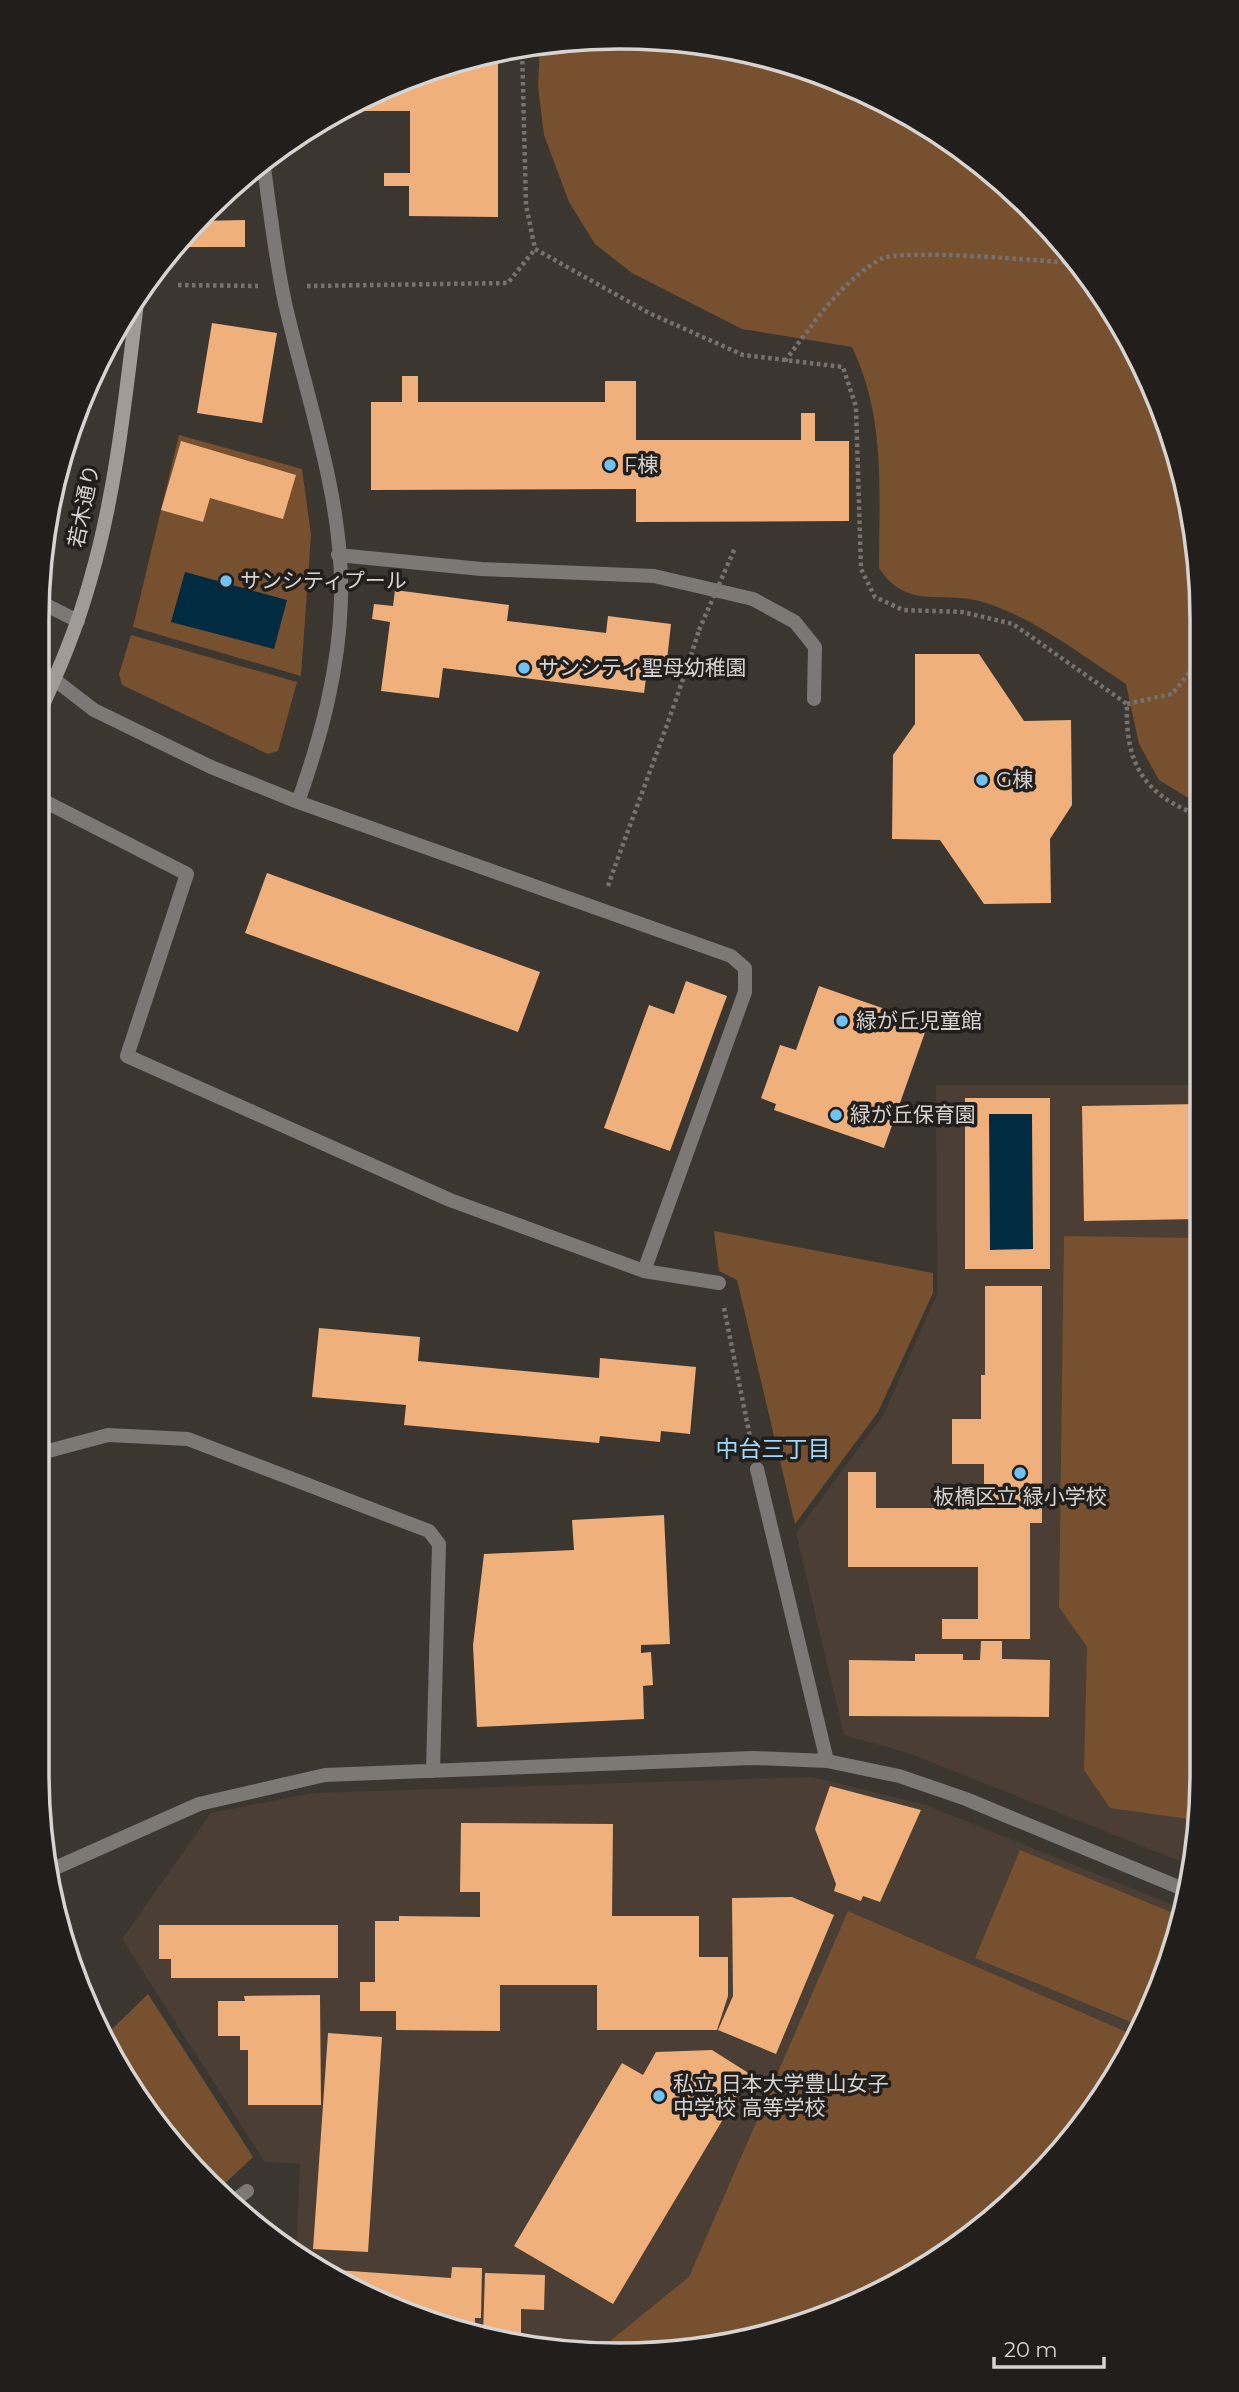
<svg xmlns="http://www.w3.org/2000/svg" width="1239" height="2392" font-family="Montserrat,'Noto Sans JP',sans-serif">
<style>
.built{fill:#4a3e35}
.green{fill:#76502f}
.water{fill:#002b41}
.building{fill:#efb07c;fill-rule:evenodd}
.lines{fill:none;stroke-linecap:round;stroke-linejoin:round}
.path{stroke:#77726e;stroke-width:4.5;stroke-dasharray:3.5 3.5;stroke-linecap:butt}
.lane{stroke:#7b7875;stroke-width:14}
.street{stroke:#7b7875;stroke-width:14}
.secondary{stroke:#a09b97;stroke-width:14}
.path-bridge{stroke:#77726e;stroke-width:4.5;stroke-dasharray:3.5 3.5;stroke-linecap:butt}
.poi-dot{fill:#6fc2f4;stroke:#211e1c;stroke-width:2.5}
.labels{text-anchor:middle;stroke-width:7;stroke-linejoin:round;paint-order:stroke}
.poi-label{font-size:21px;fill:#d7d3d0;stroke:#211e1c;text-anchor:start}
.street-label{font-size:21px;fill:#d7d3d0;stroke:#211e1c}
.neighbourhood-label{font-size:23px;fill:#9ed9ff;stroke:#211e1c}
.rim{fill:none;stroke:#d7d3d0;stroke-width:3.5}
</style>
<rect width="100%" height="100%" fill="#3c3631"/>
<path class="built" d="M936 1085H1199L1201 1810 1192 1866 908 1753 844 1735 796 1533 884 1414 937 1294Z
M812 1777 926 1805 1185 1910 1182 1923 1142 2031 1031 2185 877 2295 695 2350 581 2354 469 2335 296 2257 300 2164 265 2162 122 1939 211 1813 312 1793Z"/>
<path class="green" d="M658 38 771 57 878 97 1003 181 1104 295 1158 397 1197 543 1198 804 1159 780 1139 744 1126 684C1082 656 1036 619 986 603 946 589 907 612 879 568 879 491 886 418 852 347L742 329 632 273 595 244 569 202 544 135 538 86 540 43Z
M179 435 302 469 311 535 301 676 133 627Z
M131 635 297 682 278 751 268 754 122 685 119 674Z
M714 1231 933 1273V1293L878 1412 795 1524 737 1280 719 1271Z
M1064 1236 1199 1238 1201 1810 1195 1820 1110 1808 1084 1770 1087 1647 1059 1607Z
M1020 1850 1183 1917 1143 2027 975 1958Z
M848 1911 1138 2037 1031 2185 877 2295 695 2350 594 2354 689 2277Z
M148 1994 253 2157 221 2187 157 2128 107 2034Z"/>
<path class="water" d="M185 572 287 600 274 649 171 622Z
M989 1114H1032L1033 1249 990 1250Z"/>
<path class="building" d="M498 52V217L409 216V186H384V173H410V111H337L433 68Z
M245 220V247H189V230L198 221Z
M212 323 277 333 262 423 197 413Z
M402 376H418V402H605V381H636V440H801V413H815V441H849V521L636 522V489L371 490V402H402Z
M181 441 296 475 283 519 210 498 203 522 161 510Z
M395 590 509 605 507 621 606 633 608 616 671 624 667 660 649 657 644 693 443 668 439 698 381 691 390 622 372 619 374 604 393 606Z
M915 654H979L1024 721 1071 720 1072 805 1050 839 1051 903 984 904 940 840 892 839 893 755 915 724Z
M267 873 540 972 518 1032 245 933Z
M1195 894H1198L1199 981H1196Z
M686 981 727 996 670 1151 604 1128 649 1005 674 1014Z
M819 986 928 1024 884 1148 774 1110 776 1104 761 1098 780 1045 796 1050Z
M965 1098H1050V1269H965ZM989 1114H1032L1033 1249 990 1250Z
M1199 1104V1219L1084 1221 1082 1106Z
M985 1286H1042V1523H1030V1639H942V1619H978V1567H848V1472H876V1508H984V1464H952V1419H981V1375H985Z
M319 1328 420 1337 418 1361 599 1378 600 1358 696 1367 690 1434 661 1431 660 1442 600 1436 599 1443 404 1425 406 1405 312 1397Z
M664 1515 670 1644 641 1645V1653L651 1652 653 1685 643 1686 644 1719 477 1727 473 1645 484 1554 574 1550 572 1520Z
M981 1641H1002V1659L1050 1660 1049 1717 849 1716V1660L915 1661V1654H963V1660H980Z
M830 1786 921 1810 880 1902 863 1896 861 1901 834 1891 836 1884 815 1829Z
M461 1823 613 1824 612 1916H699V1957H728V1996L717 2030H597V1985H500V2031L396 2030V2011H360V1982H375V1921H399V1916L480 1917V1892H460Z
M792 1897 834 1915 776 2054 718 2030 733 1996 732 1898Z
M159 1925H338V1978H171V1959H159Z
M320 1995 321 2105H248V2050H240V2036H218V2001H245L244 1996Z
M328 2033 382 2037 368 2252 313 2249Z
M712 2050 750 2074 613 2304 514 2246 622 2063 643 2075 656 2052Z
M452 2267 482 2268 481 2318H475L474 2336 322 2269 451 2278Z
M485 2273 545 2275 544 2310 521 2309V2336L483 2334Z"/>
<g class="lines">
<path class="path" d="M522 47 526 205 535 249 649 313 743 355 843 367 856 407 861 569 875 597 903 610 962 612 1013 624 1127 704C1125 763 1143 794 1198 815
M178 285 258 286
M307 286 508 283 535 249
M785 361C813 324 840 282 881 259 899 248 1044 261 1075 263
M1127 704 1172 694 1198 662
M608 886C638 801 672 717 699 630
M724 1308 752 1447"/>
<path class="lane" d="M338 555 481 569 654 576 753 599 795 622 815 647 814 699"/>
<path class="street" d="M263 161C270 209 275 257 285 303 307 400 344 500 341 600 339 671 321 737 298 802
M38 601 78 621
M38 667 94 710 211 767 298 802 731 956 745 968V992L644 1271
M38 798 187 874 127 1056 450 1200 644 1271 719 1283
M37 1454 108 1435 188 1439 429 1531 439 1544 433 1771
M757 1469 827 1761
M53 1869 199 1804 325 1775 753 1758 827 1761 899 1776 966 1799 1188 1891
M235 2200 247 2191"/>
<path class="secondary" d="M38 716C58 672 77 628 90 581 117 489 126 391 138 295"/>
<path class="path-bridge" d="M699 630 735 548"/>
</g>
<g class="poi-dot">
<circle cx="610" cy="465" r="7"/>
<circle cx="226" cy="581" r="7"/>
<circle cx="524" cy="668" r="7"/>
<circle cx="982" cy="780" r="7"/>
<circle cx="842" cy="1021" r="7"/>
<circle cx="836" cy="1115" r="7"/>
<circle cx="1020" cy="1473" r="7"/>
<circle cx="659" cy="2096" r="7"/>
</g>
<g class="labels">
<g class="poi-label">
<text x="624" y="472">F棟</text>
<text x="240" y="588">サンシティプール</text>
<text x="538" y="675">サンシティ聖母幼稚園</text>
<text x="996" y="787">G棟</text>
<text x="856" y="1028">緑が丘児童館</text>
<text x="850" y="1122">緑が丘保育園</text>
<text x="1020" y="1504" text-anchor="middle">板橋区立 緑小学校</text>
<text x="673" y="2091">私立 日本大学豊山女子<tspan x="673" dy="24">中学校 高等学校</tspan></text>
</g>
<g class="street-label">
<text transform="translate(84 506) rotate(-79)" y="7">若木通り</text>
</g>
<g class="neighbourhood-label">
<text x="773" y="1457">中台三丁目</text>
</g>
</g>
<path d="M0 0H1239V2392H0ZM619 49H620A570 570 0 0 1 1190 619V1773A570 570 0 0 1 620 2343H619A570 570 0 0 1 49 1773V619A570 570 0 0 1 619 49Z" fill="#211e1c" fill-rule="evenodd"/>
<path class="rim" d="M619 49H620A570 570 0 0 1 1190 619V1773A570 570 0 0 1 620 2343H619A570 570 0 0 1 49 1773V619A570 570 0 0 1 619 49Z"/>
<path d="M994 2357v10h110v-10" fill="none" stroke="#d7d3d0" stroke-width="3.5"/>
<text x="1004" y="2357" font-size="21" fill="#d7d3d0" stroke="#211e1c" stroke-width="5" paint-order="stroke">20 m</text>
</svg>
